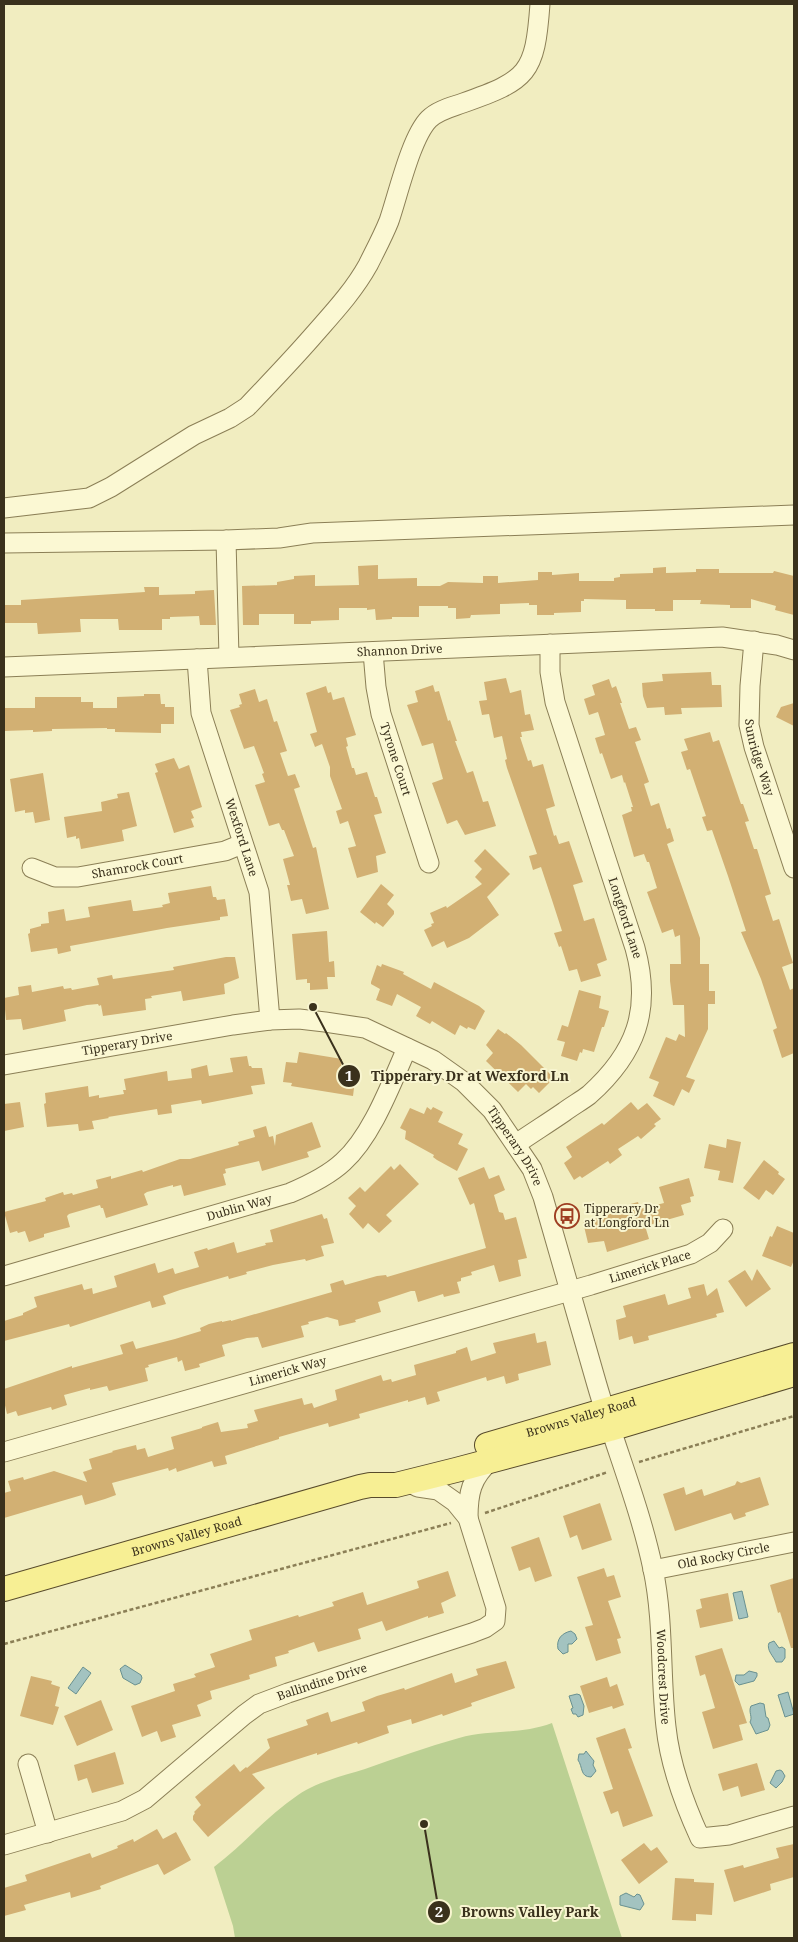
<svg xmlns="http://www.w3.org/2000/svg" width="798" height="1942" font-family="'Noto Serif',serif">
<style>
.green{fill:#bbd093}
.water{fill:#a3c3c0;stroke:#699190}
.building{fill:#d2b073}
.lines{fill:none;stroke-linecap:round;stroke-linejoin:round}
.minor-casing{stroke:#8b7f56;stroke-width:21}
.major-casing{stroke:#584b2b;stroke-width:26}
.path{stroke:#8b7f56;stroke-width:2.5;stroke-dasharray:4 2.5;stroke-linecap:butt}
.minor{stroke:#fbf8d3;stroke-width:19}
.major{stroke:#f7ef94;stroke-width:24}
.labels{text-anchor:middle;stroke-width:4;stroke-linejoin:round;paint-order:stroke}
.street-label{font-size:12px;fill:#3a311c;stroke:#f8f5d0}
.poi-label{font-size:12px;fill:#3a311c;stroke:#f8f5d0;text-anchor:start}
.leader{fill:none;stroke:#3a311c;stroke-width:2}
.callout-dot{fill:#3a311c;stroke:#f8f5d0;stroke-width:2}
.mark-label{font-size:15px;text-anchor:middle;font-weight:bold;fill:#fff}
.callout-label{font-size:14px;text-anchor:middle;font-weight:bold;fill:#3a311c;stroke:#f8f5d0;stroke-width:4;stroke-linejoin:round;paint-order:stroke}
</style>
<rect width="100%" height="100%" fill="#f1edc0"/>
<path class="green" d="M552 1723 622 1938H235L233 1926 214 1867C243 1845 267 1816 298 1795 317 1782 342 1776 365 1769 396 1758 427 1747 459 1738 490 1729 521 1735 552 1723Z"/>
<path class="water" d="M742 1591 748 1617 739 1619 733 1593Z
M571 1631 575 1634 577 1639 572 1644H568V1652L563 1654 558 1649C556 1639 562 1633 571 1631Z
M774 1641 779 1648 782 1647 785 1649V1658L782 1662H776C774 1657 766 1650 769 1643Z
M125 1665 141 1675 142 1678 140 1683 135 1685 123 1678 120 1669Z
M83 1667 91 1673 76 1694 68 1688Z
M749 1671 757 1673V1676L754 1681 739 1685 735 1681 736 1675H744Z
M788 1692 794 1714 785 1717 778 1695Z
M577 1694 580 1695 584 1706 583 1715 578 1717 576 1714H573L571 1709 573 1708 569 1696Z
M760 1703 764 1704 766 1717 768 1718 770 1725 768 1730 756 1734 750 1722C753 1717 748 1712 751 1706Z
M586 1751 594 1761 593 1765 596 1771 591 1777C580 1777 583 1767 578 1760L579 1754H584Z
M780 1770 782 1771 785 1776 782 1782 776 1788 770 1783 776 1771Z
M626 1893 634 1897 637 1894 640 1895 644 1904 640 1910 620 1905V1896Z"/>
<path class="building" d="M378 565V579L417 578V586H440L448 582 483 583V576H498V583L538 580V572H552V575L579 573V581H614V578L620 577V574L653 573V568L666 567V573L696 572V569H719V573H773L774 571 794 576V615L775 610 776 606 751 599V608H730V605L700 604 701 600H673V611H655V609H626V600L584 599V601H581V612L554 613V615H537V605H529V603L500 604V614L473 615H471L470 618 456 619V608H448V606H419V617H392V619L376 620 375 609 367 610V608H339V620L311 621V624H294V614H259V625H243L242 586 277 585V582L294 579V576L315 575V586L359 585 358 566Z
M144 587H159V595L195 594V591L214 590 216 625H200L199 616 170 617V619H162V630H119L118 619H80L81 632 38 634 37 623H4V605H21V600L145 592Z
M711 672 712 685H721L722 707 681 708 682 714 665 715 664 707 647 708 643 696 642 683 663 681 662 674Z
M506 678 510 693 521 690 525 715 530 714 534 730 521 732 522 737H520L528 761 531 760 533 767 543 764 555 806 546 809 554 836 556 835 559 844 569 841 583 882 573 885 584 921 594 918 607 960 597 964 601 976 581 982 577 969 569 971 561 946 559 947 554 933 562 931 552 900 541 867 533 870 529 856 537 854 507 768 505 760 507 759 502 736 494 738 489 714 482 715 479 701 487 700 484 682Z
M609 679 612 688 616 686 622 703H620L629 729 636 727 641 740 635 742 649 782 644 784 651 806 659 803 667 829 670 828 674 841 667 844 700 938V964H709V991H715V1004H708V1029L686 1077 695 1080 689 1093 682 1089 674 1106 653 1096 659 1082 649 1078 666 1037 676 1041 679 1034 685 1037 684 1005H673L670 981V964H681L680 935 675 937 673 929 662 933 647 892 657 888 649 862H647L644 854 634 857 622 815 632 811 631 807H633L625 782 624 783 622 775 611 779 602 753 600 754 595 738 605 735 598 712 589 715 584 699 595 695 592 685Z
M433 685 435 692 439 691 448 721 450 720 457 741H455L467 773 473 771 483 802 488 801 496 826 465 835 457 820 447 824 432 783 443 779 433 743 422 746 407 705 418 702 415 691Z
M326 686 328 693 331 692 333 700 344 697 356 735 346 738 348 746 346 747 352 768H354L356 775 367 772 375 797H377L382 813 374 815 386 853 376 856 378 872 357 878 348 848 356 846 348 821 340 824 336 811 342 809 330 776V767L322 744 315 747 310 734 317 732 306 693Z
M255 689 259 702 267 699 274 722 277 721 287 751 280 753 288 776 295 774 300 787 294 789 313 848 316 847 329 909 306 914 302 899 291 901 287 885H290L283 859 294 856 284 830H282L279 823 269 826 255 785 265 782 262 774 264 773 254 746 244 749 230 710 240 707 239 705 242 704 239 694Z
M144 694H160L161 704H165V707H174V724H161V733L115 732V729H107V728L52 729V731L33 732V730L4 731V708H35V697H81V702H93V708H117V697L144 696Z
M794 703V726L776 717 781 707Z
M710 732 713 742 719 740 741 804H743L749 821 745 822 754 849H757L771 894 765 896 773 921 779 919 793 963 782 967 790 990 794 988V1053L782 1058 773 1030 777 1028 761 979 741 932 746 931 728 876 712 830 707 831 702 817 706 816 690 769 687 770 681 752 688 750 684 739Z
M174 758 179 769 189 765 202 807 191 811 194 818 191 819 194 827 174 833 155 773 158 772 155 764Z
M43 773 50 820 35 823 33 812 25 813V810L15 812 10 779Z
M129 792 137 826 122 830 124 841 81 849 79 838 76 839V836L67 838 64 817 102 811 101 802 118 798 117 794Z
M485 849 510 874 487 897 499 915 469 938 447 948 444 941 432 947 424 930 432 926 431 924 434 923 430 913 446 906 447 908 482 884 475 877 482 869 474 861Z
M381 884 394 895 387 904 394 911V914L383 927 376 922 375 924 360 912Z
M211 886 213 897H216L217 900 225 899 228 916 220 917V920L167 928 70 946 71 951 58 954 57 948 31 952 28 934 30 933V929L41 926V924L49 923 48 912 64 909 66 921 90 917 88 907 131 900 133 911H136L163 907 162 905 170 903 168 893Z
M327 931 329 962 334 961 335 977H327L328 989 310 990V983H307V979L296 980 292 934Z
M226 957H235L239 978 224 984 225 994 183 1001 181 991 151 996 152 998 145 999 146 1010 103 1016 101 1005 99 1006 98 1004 87 1005 64 1010 66 1021 23 1030 21 1019 6 1020 4 998 19 995 18 987 31 985 32 992 63 986 64 989 71 988 72 990 99 985 97 978 112 975 113 979 174 970 173 967Z
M382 964 404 972 403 974 431 989 434 982 479 1006 485 1011 475 1030 468 1027 467 1029 460 1025 455 1035 432 1021 430 1024 416 1016 421 1007 397 994 392 1006 376 1000 380 989 371 984V982L377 965 381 967Z
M579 990 601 996 599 1008 609 1011 604 1027H602L594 1052 583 1049 582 1053 580 1052 577 1061 561 1056 565 1042 557 1040 562 1025 568 1027Z
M498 1029 505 1034 506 1033 521 1045 554 1078 539 1093 533 1087 531 1089 526 1084 518 1092 486 1061 493 1053 486 1045Z
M299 1052 342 1059 341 1070 356 1072 353 1096 291 1086 292 1083 283 1082 286 1062 297 1063Z
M247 1056 249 1066H251L252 1068H262L265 1084 251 1086 253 1094 202 1104 201 1100 171 1105 172 1113 158 1115 157 1109 108 1117 109 1118 92 1121 94 1129 79 1131 78 1124 47 1127 44 1104 46 1103 45 1093 88 1086 89 1097 99 1095V1098L124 1094 123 1090H126L124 1079 167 1071 168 1081 192 1078 191 1069 207 1065 209 1076 233 1072 230 1058Z
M20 1102 24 1127 4 1131V1104Z
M631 1102 638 1110 647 1103 661 1119 654 1124 656 1126 641 1139 638 1136 618 1149 622 1155 610 1164 608 1161 582 1178 580 1176 574 1180 564 1163 572 1157 566 1147 602 1123 604 1125Z
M427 1107 431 1110 433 1107 443 1112 438 1122 463 1134 458 1144 468 1149 457 1171 437 1160 433 1157 434 1155 405 1139 406 1131 400 1128 410 1108 424 1114Z
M312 1122 321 1147 307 1152 309 1157 262 1171 259 1161 225 1169 226 1173 223 1174 226 1185 184 1196 181 1185 173 1187V1185L147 1192 144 1194 148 1205 106 1218 103 1208H101L100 1205 69 1214 67 1216 70 1227 44 1234V1237L29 1242 25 1231 18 1233 17 1231 10 1233 4 1212 46 1201 45 1198 63 1192 64 1195 72 1193 73 1195 98 1188 96 1180 111 1176V1179L142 1170 143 1172 180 1159H190L239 1145 238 1142 255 1137 253 1130 266 1126 269 1137 273 1136 275 1146 276 1135Z
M727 1139 741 1142 733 1183 718 1180 720 1171 704 1168 709 1144 726 1148Z
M764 1160 779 1172 778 1174 785 1179 773 1195 766 1190 759 1200 743 1188Z
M400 1164 419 1184 386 1215 392 1221 379 1233 368 1223 363 1229 349 1214 356 1206 348 1198 360 1187 365 1192 391 1166 394 1170Z
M484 1167 489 1179 499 1175 505 1190 494 1195 499 1212 503 1213 505 1220 516 1217 527 1258 518 1260 521 1276 499 1282 494 1265 471 1272 472 1275 461 1278V1281L457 1282 460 1293 444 1297 443 1294 418 1302 415 1291H411L378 1302 381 1312 355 1320 356 1322 339 1326 338 1320 327 1317 320 1319 308 1322 309 1324 301 1326 304 1337 262 1348 258 1337 247 1338 222 1345 225 1356 199 1364 200 1367 185 1371 182 1360 178 1362 177 1357 148 1365 149 1367 145 1368 148 1381 109 1391 107 1386 90 1390V1388L64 1395 67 1405 52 1410 51 1407 18 1416 16 1411 7 1414 4 1401V1389L72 1366V1368L123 1354 120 1345 133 1341 136 1349 175 1339 201 1331 200 1328 209 1324 222 1321V1322L231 1320V1321L332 1292 330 1284 343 1280 345 1285 377 1276 386 1275 387 1277 486 1248 474 1203 470 1205 458 1178Z
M689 1178 694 1196 690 1197 691 1202 681 1205 684 1215 649 1225 650 1227 646 1229 649 1239 607 1252 604 1241 588 1243 583 1222 624 1210 623 1206 638 1202 640 1209 664 1203 659 1187Z
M322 1214 324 1219 327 1218 334 1243 321 1246 324 1256 306 1261 305 1259 273 1265 246 1272 247 1274 229 1279 228 1276 180 1290 163 1296 166 1304 152 1308 150 1301 70 1327 69 1324 4 1341V1321L23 1315V1313L37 1307 34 1297 82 1284 84 1290 92 1288 93 1294 117 1287 114 1276 155 1263 158 1273 173 1268 175 1274 199 1267 194 1252 207 1248 208 1250 234 1242 237 1253 266 1245 265 1243 273 1242 270 1230Z
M777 1226 794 1233V1260L791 1267 762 1256 770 1236 772 1237Z
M757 1269 771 1289 746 1307 728 1281 745 1270 752 1281Z
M704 1284 707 1296 717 1288 724 1312 716 1314 717 1317 648 1336 649 1340 634 1344 632 1336 619 1340 616 1320 626 1317 623 1306 665 1294 668 1305 691 1298 688 1288Z
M535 1333 537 1343 546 1341 551 1365 518 1374 519 1380 506 1384 504 1376 487 1381 486 1377 437 1392 440 1401 427 1405 425 1397 408 1402V1400L359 1414 360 1418 329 1427 328 1423 279 1437V1439L225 1456 227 1464 214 1467 212 1461 177 1472 176 1468 169 1471 168 1468 112 1483 116 1495 105 1499 85 1505 82 1495 4 1518V1493L11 1491 8 1481 23 1477 24 1480 54 1471 87 1482 83 1472 92 1469 89 1459 113 1452 112 1451 136 1445 137 1450 145 1448 148 1457 174 1449 171 1437 202 1428V1427L218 1422 221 1432 248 1428 247 1424 258 1421 254 1410 302 1398 304 1405 312 1403 314 1408 337 1400 335 1390 381 1375 383 1381 391 1379 392 1382 416 1375 414 1365 456 1353V1351L467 1347 471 1361 496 1353 493 1343Z
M760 1477 769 1505 745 1513 746 1516 734 1520 731 1513 675 1531 663 1494 684 1487 686 1495 702 1489 704 1496 735 1485 737 1481 741 1483Z
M600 1503 612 1540 582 1550 577 1535 570 1538 563 1516Z
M539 1537 552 1576 535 1582 530 1567 519 1571 511 1547Z
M604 1568 607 1577 614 1575 621 1597 608 1601 621 1638 617 1639 621 1653 596 1661 585 1627 593 1625 577 1577Z
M448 1571 456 1596 441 1603 444 1613 428 1618V1616L386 1631 382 1621 358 1629 361 1639 318 1652 314 1642 288 1651 289 1653 275 1657 277 1666 249 1675 250 1679 210 1691 212 1699 197 1705 201 1716 172 1725 176 1737 161 1742 157 1731 142 1737 131 1706 175 1691 173 1684 196 1677 194 1674 215 1667 210 1654 252 1640 249 1630 298 1615 299 1617 334 1606 332 1602 363 1592 367 1605 419 1588 417 1581Z
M794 1578V1648H791L780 1612 778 1613 770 1585Z
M728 1593 733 1621 700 1628 696 1610 702 1608 700 1599Z
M722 1648 747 1723 739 1725 743 1740 713 1749 702 1712 715 1708 705 1674 700 1676 695 1656Z
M506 1661 515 1688 471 1703 472 1706 443 1716 442 1714 412 1724 411 1719 387 1726 389 1733 358 1744 357 1742 317 1755V1753L252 1774 265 1788 208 1837 193 1820V1816L195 1813 194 1812 201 1805 195 1797 234 1764 240 1772 246 1767 247 1768 270 1748 267 1739 308 1725 306 1720 328 1712 331 1722 365 1711 362 1702 377 1696 404 1688 405 1690 452 1673 455 1683 478 1675 476 1669Z
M31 1676 52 1681 51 1684 60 1687 55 1706 59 1707 53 1725 20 1716Z
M607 1677 610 1687 617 1684 624 1705 613 1709 612 1706 589 1713 580 1686Z
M101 1700 113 1730 77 1746 64 1716Z
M625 1728 632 1748 628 1749 653 1816 623 1827 618 1811 611 1814 603 1792 613 1789 596 1738Z
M115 1752 124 1784 92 1793 87 1778 78 1781 74 1765Z
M757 1763 765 1790 741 1797 738 1786 723 1791 718 1774Z
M157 1829 163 1839 176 1832 191 1860 164 1875 158 1864 100 1886 101 1889 71 1898 70 1892 24 1905 26 1910 4 1916V1888L27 1881 25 1875 90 1853 92 1858 118 1848 117 1846 133 1839 134 1842Z
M644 1843 651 1851 657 1847 668 1862 639 1884 621 1860Z
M794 1844V1877L770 1884 771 1890 734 1902 724 1870 743 1865 744 1868 779 1858 776 1848Z
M675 1878 694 1879V1882L714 1883 712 1915 696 1914V1921L672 1920Z"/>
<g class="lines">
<defs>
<g id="minor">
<path d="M4 508 89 498 111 487 194 435 230 418 247 407C269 384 291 361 312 337 332 314 353 292 368 265 375 251 383 236 389 221 398 195 411 137 429 119 438 110 452 107 463 103 528 80 535 74 540 4"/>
<path d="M226 540 229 657"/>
<path d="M4 543 226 540 279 538 312 533 794 515"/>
<path id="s1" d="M754 641 750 686 749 725 754 747 794 868"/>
<path id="s2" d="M373 652 376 687 381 714 429 863"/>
<path id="s3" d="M197 659 201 713 259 892 270 1020"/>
<path id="s4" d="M4 667 722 637 777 645 794 650"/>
<path id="s5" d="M32 868 55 877H78L225 851 242 844"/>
<path id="s6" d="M4 1065 233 1025 270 1020 299 1019 325 1022 365 1028 433 1060 464 1082 492 1110 532 1169 543 1197C561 1259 579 1322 597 1385 615 1447 640 1507 653 1569 664 1621 660 1675 666 1727 670 1766 684 1803 700 1838L729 1835 794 1816"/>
<path d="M516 1144C532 1133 548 1123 564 1112 572 1106 581 1101 589 1095 636 1053 652 1010 635 948L555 702 550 672V644"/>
<path id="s7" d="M4 1276 290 1193C309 1185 328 1176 343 1162 372 1136 391 1084 407 1048"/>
<path id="s8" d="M4 1452 591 1285 691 1254 710 1243 723 1229"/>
<path d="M468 1518C468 1493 471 1478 491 1460"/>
<path id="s9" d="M653 1570 794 1542"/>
<path d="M28 1764 48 1833"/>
<path id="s10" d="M4 1845 122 1811 145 1799 244 1715 259 1704 288 1693 472 1633 485 1628 495 1621 496 1608 468 1518 455 1502 438 1490 418 1487 408 1482"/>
</g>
<g id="major">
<path id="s11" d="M487 1445 794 1355"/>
<path id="s12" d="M4 1589 360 1487 370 1485H396L456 1470 610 1429 794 1374"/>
</g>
</defs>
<use href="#minor" class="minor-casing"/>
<use href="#major" class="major-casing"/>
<path class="path" d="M639 1462 794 1416
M485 1513 608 1472
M4 1644 451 1523"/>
<use href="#minor" class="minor"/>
<use href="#major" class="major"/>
</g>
<defs>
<symbol id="bus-ring" viewBox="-11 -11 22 22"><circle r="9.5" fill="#f8f5d0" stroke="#9e3e22" stroke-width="1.5"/><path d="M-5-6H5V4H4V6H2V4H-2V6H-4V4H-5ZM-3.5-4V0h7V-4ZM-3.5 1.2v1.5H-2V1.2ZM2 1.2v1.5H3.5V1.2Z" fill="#9e3e22"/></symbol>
</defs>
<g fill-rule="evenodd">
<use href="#bus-ring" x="553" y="1202" width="28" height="28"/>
</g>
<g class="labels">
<g class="street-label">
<text dy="4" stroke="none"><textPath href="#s4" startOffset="396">Shannon Drive</textPath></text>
<text dy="4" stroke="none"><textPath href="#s1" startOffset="118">Sunridge Way</textPath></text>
<text dy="4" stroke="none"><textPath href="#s2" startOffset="110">Tyrone Court</textPath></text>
<text dy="4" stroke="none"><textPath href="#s3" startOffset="185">Wexford Lane</textPath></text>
<text dy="4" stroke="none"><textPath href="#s5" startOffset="108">Shamrock Court</textPath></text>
<text transform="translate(625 918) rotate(72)" y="4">Longford Lane</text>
<text dy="4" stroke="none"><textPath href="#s6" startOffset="125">Tipperary Drive</textPath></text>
<text dy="4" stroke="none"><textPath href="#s6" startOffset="561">Tipperary Drive</textPath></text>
<text dy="4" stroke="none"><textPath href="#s7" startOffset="245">Dublin Way</textPath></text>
<text dy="4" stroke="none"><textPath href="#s8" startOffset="672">Limerick Place</textPath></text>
<text dy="4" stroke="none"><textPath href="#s8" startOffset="295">Limerick Way</textPath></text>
<text dy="4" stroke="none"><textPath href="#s11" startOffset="98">Browns Valley Road</textPath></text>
<text dy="4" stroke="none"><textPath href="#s12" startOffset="190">Browns Valley Road</textPath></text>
<text dy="4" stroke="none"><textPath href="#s9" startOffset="72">Old Rocky Circle</textPath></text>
<text dy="4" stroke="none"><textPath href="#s6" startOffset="1116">Woodcrest Drive</textPath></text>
<text dy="4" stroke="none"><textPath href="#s10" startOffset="364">Ballindine Drive</textPath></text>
</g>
<g class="poi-label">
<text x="584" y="1213">Tipperary Dr<tspan x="584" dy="14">at Longford Ln</tspan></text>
</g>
</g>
<path class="leader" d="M313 1007L349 1076M424 1824L439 1912"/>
<g class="callout-dot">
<circle cx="313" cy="1007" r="5"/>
<circle cx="424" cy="1824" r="5"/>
<circle cx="349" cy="1076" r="12"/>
<circle cx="439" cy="1912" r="12"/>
</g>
<g class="mark-label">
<text x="349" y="1081">1</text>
<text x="439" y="1917">2</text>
</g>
<g class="callout-label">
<text x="470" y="1081">Tipperary Dr at Wexford Ln</text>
<text x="530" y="1917">Browns Valley Park</text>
</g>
<rect width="798" height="1942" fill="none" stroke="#3a311c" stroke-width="10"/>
</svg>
